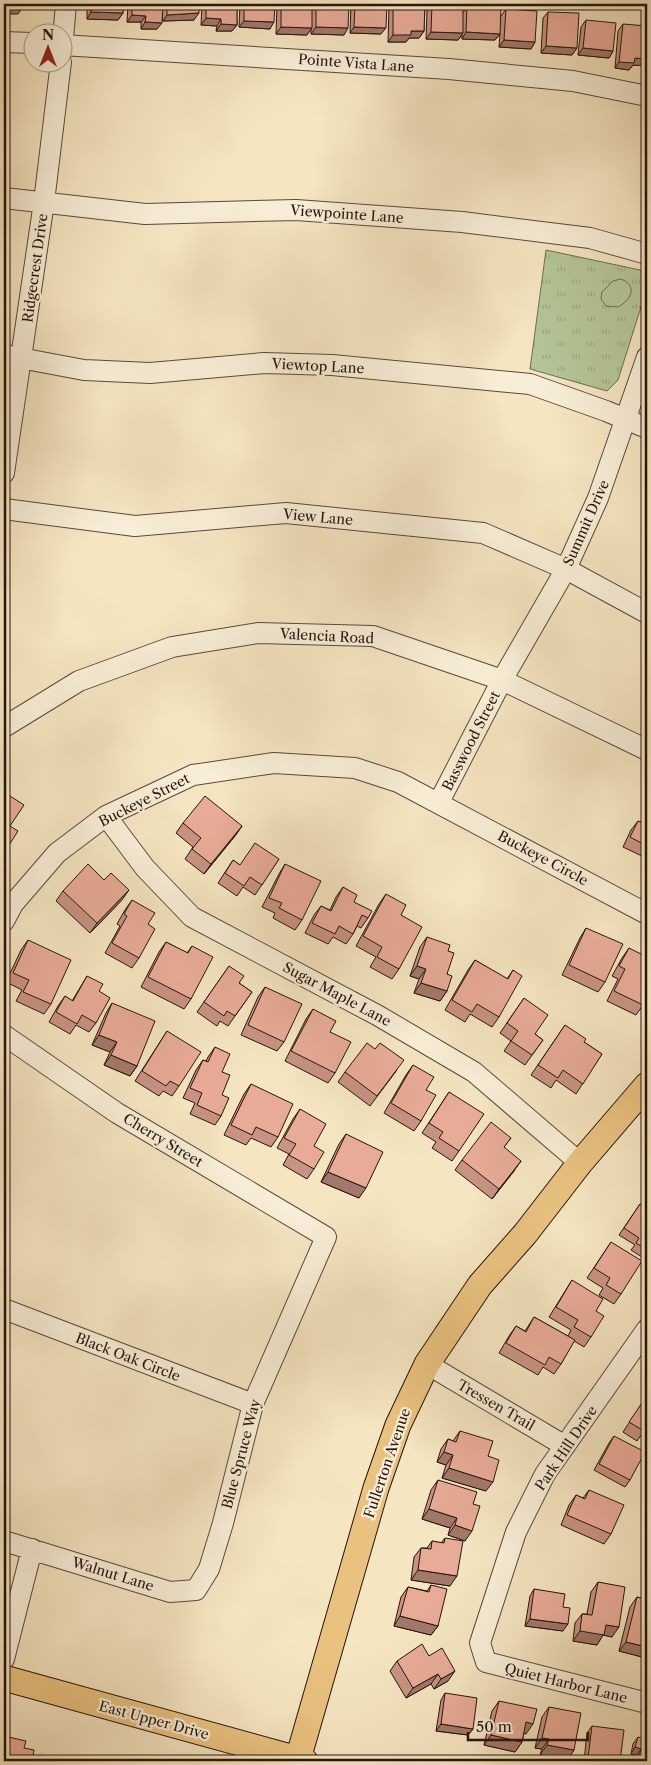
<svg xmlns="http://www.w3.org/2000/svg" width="651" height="1765" font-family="'Libre Caslon Text',serif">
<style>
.grass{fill:url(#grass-tufts);stroke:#6e6e53}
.pitch{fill:#b5c698;stroke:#6e6e53}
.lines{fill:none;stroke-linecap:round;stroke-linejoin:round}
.minor-casing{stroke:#5a493b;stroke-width:22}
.major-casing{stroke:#26150e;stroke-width:27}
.minor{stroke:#f8eed7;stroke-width:20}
.major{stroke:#eac280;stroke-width:25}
.wall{fill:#c89382;stroke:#26150e}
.shaded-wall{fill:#a2786a;stroke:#26150e}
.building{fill:#e8ab97;stroke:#26150e}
.labels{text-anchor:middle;stroke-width:4.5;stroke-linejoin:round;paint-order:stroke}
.street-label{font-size:14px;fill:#26150e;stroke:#f8eed7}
</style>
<defs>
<pattern id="grass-tufts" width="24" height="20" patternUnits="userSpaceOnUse" patternTransform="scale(1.25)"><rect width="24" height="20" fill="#b5c698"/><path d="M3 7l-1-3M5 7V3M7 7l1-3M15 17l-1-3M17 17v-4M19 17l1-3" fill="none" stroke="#9ca982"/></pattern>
</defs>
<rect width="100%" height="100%" fill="#f5e5c1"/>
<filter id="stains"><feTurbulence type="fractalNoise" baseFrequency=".004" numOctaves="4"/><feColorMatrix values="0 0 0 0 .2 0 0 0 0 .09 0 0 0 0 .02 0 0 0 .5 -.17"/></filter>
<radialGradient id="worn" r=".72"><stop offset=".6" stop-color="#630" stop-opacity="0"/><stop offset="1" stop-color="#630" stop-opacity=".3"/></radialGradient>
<path class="grass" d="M546 250 640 270 646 277 647 288 618 380 607 391 530 369Z"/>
<path class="pitch" d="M621 279C639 286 630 301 618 307L606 306 601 299 602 292 613 281Z"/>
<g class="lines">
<defs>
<path id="minor" d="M4 42 32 43
M62 45 449 69 573 81 647 96
M62 50 66 4
M4 198 145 214 296 210 462 222 590 238 647 254
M4 355 84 370 150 373 264 363 332 365 530 384 606 411 647 428
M4 473 44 202 61 62
M4 509 135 526 286 513 483 533 566 569 647 613
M4 727 79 681 172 647 258 633 373 636 502 680 647 750
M439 802 502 680 566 569 598 498 647 357
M106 816 145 868 192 917 377 1015 474 1072 580 1163
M4 921 13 904 57 853 106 816 193 775 274 763 355 768 398 782 647 914
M4 1035 117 1113 326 1237 253 1404 223 1523 209 1569 196 1590 170 1592 4 1541
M4 1309 253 1404
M647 1329 545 1474 516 1532 480 1643 486 1662 647 1703
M427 1364 565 1446
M4 1659 32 1549"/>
<path id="major" d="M4 1678 305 1761
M298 1759 376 1488 398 1425 427 1364 480 1285 525 1234 580 1163 647 1085"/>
</defs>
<use href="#minor" class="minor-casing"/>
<use href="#major" class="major-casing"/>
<use href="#minor" class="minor"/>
<use href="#major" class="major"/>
</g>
<path class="wall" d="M87 4H123V13L118 20 87 19Z
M128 4H199L194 20 163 21 162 15 157 29H141V22H127Z
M202 4H237V25L232 31H216L217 26 201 25Z
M240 4H275L270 29 239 27Z
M277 4H349L344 35 311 34V28L307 35 276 34Z
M352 4H387L381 34 350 33 351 5Z
M392 4H425L424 31 419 38H409L406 42H388L389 8Z
M432 4 463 13 467 7 501 16 506 9 535 42 531 49 499 47 500 34 495 40 462 39V35L458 40 426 39 427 11Z
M548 12 577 48 572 55 541 53 543 18Z
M586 20 613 51 609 58 578 55 581 27Z
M623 24 647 66 633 65 629 70 615 68 618 31Z
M647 815V856L646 858 623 847 631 830 638 821 643 823Z
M183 823 242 826 235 836 204 874 185 859 193 847 176 833Z
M279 859 255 895 243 887 237 896 218 883 233 860 240 865Z
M285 864 302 920 295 930 273 918 275 913 262 907 279 874Z
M343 887 354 902 368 918 361 928 357 926 353 934 346 944 333 937 328 944 305 933 314 915 321 906 330 910 336 897Z
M63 891 122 900 90 933 56 901Z
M386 894 401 915 399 969 392 979 370 967 376 957 356 946 379 904Z
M132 900 139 958 132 968 105 953 120 926 117 924 125 910Z
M586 928 605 982 598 992 562 975 580 938Z
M427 937 448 951 447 991 440 1001 414 993 419 979 410 976 420 947Z
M28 940 51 1004 44 1014 16 1001 22 990 6 982 21 950Z
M166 942 187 953 192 946 191 999 184 1009 141 987 159 952Z
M629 948 643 1005 636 1015 607 1001 618 979 612 976 622 958Z
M475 960 507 979 513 970 499 1017 492 1027 470 1014 465 1022 445 1010 468 970Z
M229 966 239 983 252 992 228 1026 220 1021 217 1026 197 1012Z
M87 976 99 991 96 1023 89 1032 76 1025 70 1034 49 1022 58 1006 65 996 72 1001Z
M265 987 284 1042 277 1051 241 1035 258 997Z
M524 998 535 1034 543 1040 525 1065 504 1051 511 1041 500 1033Z
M112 1003 137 1066 130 1076 104 1065 110 1052 92 1045 106 1013Z
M313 1009 330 1032 335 1073 328 1083 285 1061 306 1019Z
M565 1025 584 1042 602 1054 576 1094 556 1080 551 1088 531 1075Z
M167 1031 179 1086 172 1096 163 1091 159 1096 135 1081Z
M215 1047 222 1072 221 1116 215 1125 190 1114 195 1103 183 1098 196 1070 203 1060 206 1061 208 1057Z
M413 1065 426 1090 421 1121 414 1131 384 1113 406 1075Z
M397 1070 370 1106 338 1082 345 1072Z
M251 1084 278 1137 271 1147 251 1138 246 1145 224 1135 244 1094Z
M449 1092 459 1151 452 1161 432 1148 436 1142 422 1133Z
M300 1109 314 1169 307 1179 283 1165 289 1154 277 1148 293 1119Z
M346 1134 359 1198 321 1182 339 1144Z
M511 1138 504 1147 514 1171 492 1199 455 1170 462 1160Z
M647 1178V1190L642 1186Z
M640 1204 647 1250 642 1257 631 1250 635 1245 619 1235Z
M611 1242 621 1294 614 1304 599 1295 603 1288 587 1278Z
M572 1280 596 1311 591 1337 584 1347 574 1341 561 1364 554 1374 543 1367 538 1375 499 1353 509 1336 516 1326 525 1331 534 1317 568 1336 571 1330 549 1317Z
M644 1400 647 1402V1439L641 1435 637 1441 623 1432Z
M460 1431 488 1456 486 1491 442 1478 446 1465 437 1462 441 1449 448 1439 453 1441Z
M614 1436 630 1480 625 1487 594 1470 609 1443Z
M438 1480 473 1504 465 1541 448 1535 450 1528 422 1519 431 1490Z
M589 1490 611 1534 604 1544 561 1525 569 1505 576 1495 583 1498Z
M445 1538 450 1586 411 1580 414 1557 421 1548H427L432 1541 441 1543Z
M598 1582 612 1637 603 1635 597 1645 573 1641 575 1623 582 1614H587L591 1592Z
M431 1585 438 1626 431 1635 394 1626 401 1597 408 1587 427 1591Z
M534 1589 563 1607V1631L525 1626 530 1596Z
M637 1597 647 1600V1650L642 1657 619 1651 630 1607Z
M429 1656 448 1681 434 1689 431 1684 406 1698 390 1671 397 1661Z
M445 1693 473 1729 468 1735 436 1731 441 1700Z
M499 1701 526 1734 524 1733 522 1742 515 1752 484 1745 492 1711Z
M549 1707 574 1750 567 1760 540 1755 542 1749 535 1748 542 1717Z
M592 1726 620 1761H584L587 1733Z
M638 1737 647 1761H634L636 1755 631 1754 633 1744Z"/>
<path class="shaded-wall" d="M20 4H35L32 8 18 7Z
M5 7 22 8 18 14H4V10Z
M91 12 123 13 118 20 87 19Z
M199 13 194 20 163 21 167 15Z
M132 15 146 16 141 22H127Z
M206 18 221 19 217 26 201 25Z
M244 21 274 22 270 29 239 27Z
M145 22 162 23 157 29H141Z
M221 24 237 25 232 31H216Z
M281 27 312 28 307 35 276 34Z
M316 27 348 28 344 35 311 34Z
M354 27 386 28 381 34 350 33Z
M411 31H424L419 38H409L406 42H388L393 35Z
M431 32 463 33 458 40 426 39Z
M466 32 500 34 495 40 462 39Z
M504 40 535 42 531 49 499 47Z
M546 46 577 48 572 55 541 53Z
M583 48 613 51 609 58 578 55Z
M635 58 647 59V66L633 65 629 70 615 68 619 62Z
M242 826 235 836 204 874 211 864Z
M129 890 122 900 90 933 97 923Z
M417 966 426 969 419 979 410 976Z
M421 983 447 991 440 1001 414 993Z
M99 1035 117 1042 110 1052 92 1045Z
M111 1055 137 1066 130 1076 104 1065Z
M521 1161 514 1171 492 1199 499 1189Z
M328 1172 366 1188 359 1198 321 1182Z
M444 1452 453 1455 446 1465 437 1462Z
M449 1468 493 1482 486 1491 442 1478Z
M429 1509 457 1518 450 1528 422 1519Z
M455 1525 472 1531 465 1541 448 1535Z
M418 1570 457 1576 450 1586 411 1580Z
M400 1616 438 1626 431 1635 394 1626Z
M530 1619 568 1624 563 1631 525 1626Z
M606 1625 619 1627 612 1637 603 1635 597 1645 573 1641 580 1631Z
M626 1642 647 1647V1650L642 1657 619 1651Z
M455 1671 448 1681 434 1689 441 1679Z
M438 1674 431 1684 406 1698 413 1688Z
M526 1722 533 1724 526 1734 519 1732Z
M441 1724 473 1729 468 1735 436 1731Z
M491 1735 522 1742 515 1752 484 1745Z
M542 1738 549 1739 542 1749 535 1748Z
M547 1745 574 1750 567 1760 540 1755Z
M635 1747 641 1749 636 1755 631 1754Z
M588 1758 611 1761H586Z"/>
<path class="building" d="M6 4H23L22 8 5 7Z
M92 4H123V13L91 12Z
M132 4H163L162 23 145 22 146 16 132 15Z
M167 4H199V13L167 15Z
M206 4H237V25L221 24V19L206 18Z
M244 4H275L274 22 244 21Z
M281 4H312V28L281 27Z
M316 4H349L348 28 316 27Z
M355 4H387L386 28 354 27Z
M393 4H425L424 31H411V35H393Z
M432 4 463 5V33L431 32Z
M467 7 501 8 500 34 466 32Z
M506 9 537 11 535 42 504 40Z
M548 12 579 13 577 48 546 46Z
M586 20 616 23 613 51 583 48Z
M623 24 647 26V59L635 58 634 63 619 62Z
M4 792 24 805 10 826 18 831 6 850 4 848Z
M205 796 242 826 211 864 192 849 201 838 183 823Z
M647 819V846L630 837 638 821 645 824Z
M255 843 279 859 262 885 250 877 244 886 225 873 233 860 240 865Z
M88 864 104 880 111 873 129 890 97 923 63 891Z
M285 864 321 881 302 920 279 908 282 903 269 898Z
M343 887 357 895 354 902 372 911 368 918 362 915 353 934 339 926 335 934 312 923 321 906 331 911Z
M386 894 406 905 401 915 422 927 399 969 377 957 382 947 363 936Z
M132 900 155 913 148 924 155 929 139 958 112 943 127 916 124 914Z
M586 928 623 944 605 982 569 965Z
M427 937 450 945 448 951 454 953 447 974 452 976 447 991 421 983 426 969 417 966Z
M28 940 71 960 51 1004 23 992 29 980 13 973Z
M166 942 188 953 192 946 213 957 191 999 148 977Z
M629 948 647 957V996L643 1005 614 991 625 969 619 966Z
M475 960 508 979 513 970 522 976 499 1017 477 1004 472 1012 452 1000Z
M229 966 244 976 239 983 252 992 235 1016 227 1011 224 1016 204 1002Z
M87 976 103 984 99 991 110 998 96 1023 82 1015 77 1024 56 1012 65 996 73 1001Z
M265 987 302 1004 284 1042 248 1025Z
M524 998 548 1015 535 1034 543 1040 532 1055 511 1041 518 1031 507 1023Z
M112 1003 155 1021 137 1066 111 1055 117 1042 99 1035Z
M313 1009 336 1021 330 1032 351 1042 335 1073 291 1051Z
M565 1025 586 1039 584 1042 602 1054 583 1084 563 1070 558 1078 538 1065Z
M167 1031 201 1052 179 1086 170 1081 166 1086 142 1071Z
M367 1043 375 1049 380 1043 404 1060 377 1096 345 1072Z
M215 1047 230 1054 222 1072 230 1075 222 1095 229 1098 221 1116 197 1105 202 1093 190 1088 203 1060 208 1062Z
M413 1065 434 1077 426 1090 436 1095 421 1121 391 1103Z
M251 1084 293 1104 278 1137 256 1127 252 1135 231 1125Z
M449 1092 484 1114 459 1151 439 1138 443 1132 429 1123Z
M300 1109 326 1124 314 1146 324 1152 314 1169 289 1155 296 1144 284 1138Z
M491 1122 511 1138 504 1147 521 1161 499 1189 462 1160Z
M346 1134 383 1152 366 1188 328 1172Z
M640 1204 647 1208V1250L636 1243 639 1238 624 1228Z
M611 1242 642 1261 621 1294 606 1285 610 1278 594 1268Z
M572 1280 603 1299 596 1311 604 1316 591 1337 574 1327 578 1320 556 1307Z
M534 1317 575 1340 561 1364 549 1357 545 1365 506 1343 516 1326 526 1332Z
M644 1400 647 1402V1427L644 1431 629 1422Z
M460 1431 493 1441 488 1456 499 1460 493 1482 449 1468 453 1455 444 1452 448 1439 456 1442Z
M614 1436 645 1452 630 1480 599 1464Z
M438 1480 477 1492 473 1504 480 1506 472 1531 455 1525 457 1518 429 1509Z
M589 1490 624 1505 611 1534 567 1515 576 1495 585 1499Z
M445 1538 463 1541 457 1576 418 1570 421 1548 431 1549 432 1541 444 1543Z
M598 1582 625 1587 619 1627 606 1625 604 1635 580 1631 582 1614 592 1615Z
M431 1585 447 1589 438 1626 400 1616 408 1587 429 1592Z
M534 1589 565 1594 563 1607 570 1608 568 1624 530 1619Z
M637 1597 647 1600V1647L626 1642Z
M422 1644 429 1656 442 1648 455 1671 441 1679 438 1674 413 1688 397 1661Z
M445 1693 477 1698 473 1729 441 1724Z
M499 1701 537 1709 533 1724 526 1722 522 1742 491 1735Z
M549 1707 581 1713 574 1750 547 1745 549 1739 542 1738Z
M592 1726 624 1730 620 1761H611L588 1758Z
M4 1736 26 1741 24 1748 34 1750 32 1761H4Z
M638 1737 647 1740V1761H637L641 1749 635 1747Z
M41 1755 65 1761H39Z"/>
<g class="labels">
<g class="street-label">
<text transform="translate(356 63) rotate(4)" y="5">Pointe Vista Lane</text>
<text transform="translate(347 214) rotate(4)" y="5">Viewpointe Lane</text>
<text transform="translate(35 268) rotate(-82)" y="5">Ridgecrest Drive</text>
<text transform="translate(318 366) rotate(3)" y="5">Viewtop Lane</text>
<text transform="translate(318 517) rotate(5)" y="5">View Lane</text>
<text transform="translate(586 523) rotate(-66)" y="5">Summit Drive</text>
<text transform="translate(327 636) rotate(3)" y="5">Valencia Road</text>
<text transform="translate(471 741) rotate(-63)" y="5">Basswood Street</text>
<text transform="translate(144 800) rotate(-27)" y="5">Buckeye Street</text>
<text transform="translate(543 858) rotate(28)" y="5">Buckeye Circle</text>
<text transform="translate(337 994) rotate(28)" y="5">Sugar Maple Lane</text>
<text transform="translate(163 1140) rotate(31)" y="5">Cherry Street</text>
<text transform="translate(128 1357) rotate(21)" y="5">Black Oak Circle</text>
<text transform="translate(496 1405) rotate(30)" y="5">Tressen Trail</text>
<text transform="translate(566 1448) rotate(-56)" y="5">Park Hill Drive</text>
<text transform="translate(241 1454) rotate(-75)" y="5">Blue Spruce Way</text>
<text transform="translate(387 1463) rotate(-71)" y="5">Fullerton Avenue</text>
<text transform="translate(113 1574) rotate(17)" y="5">Walnut Lane</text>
<text transform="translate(566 1683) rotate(14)" y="5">Quiet Harbor Lane</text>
<text transform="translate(154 1720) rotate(15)" y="5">East Upper Drive</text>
</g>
</g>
<rect width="651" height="1765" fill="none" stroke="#f5e5c1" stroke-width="20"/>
<rect x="5" y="5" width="641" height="1755" fill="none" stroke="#26150e" stroke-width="2.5"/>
<rect x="10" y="10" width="631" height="1745" fill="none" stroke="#26150e"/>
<g transform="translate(48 48)"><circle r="24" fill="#f8eed7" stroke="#a49787"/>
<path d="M0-4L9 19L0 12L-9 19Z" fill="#8f2418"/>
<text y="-8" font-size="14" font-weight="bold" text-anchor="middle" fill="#26150e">N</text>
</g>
<path d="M468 1732v8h120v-8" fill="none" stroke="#26150e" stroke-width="2.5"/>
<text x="476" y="1732" font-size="15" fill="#26150e" stroke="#f8eed7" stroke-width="4" paint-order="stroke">50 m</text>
<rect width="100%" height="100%" filter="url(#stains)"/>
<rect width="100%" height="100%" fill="url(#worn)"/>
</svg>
